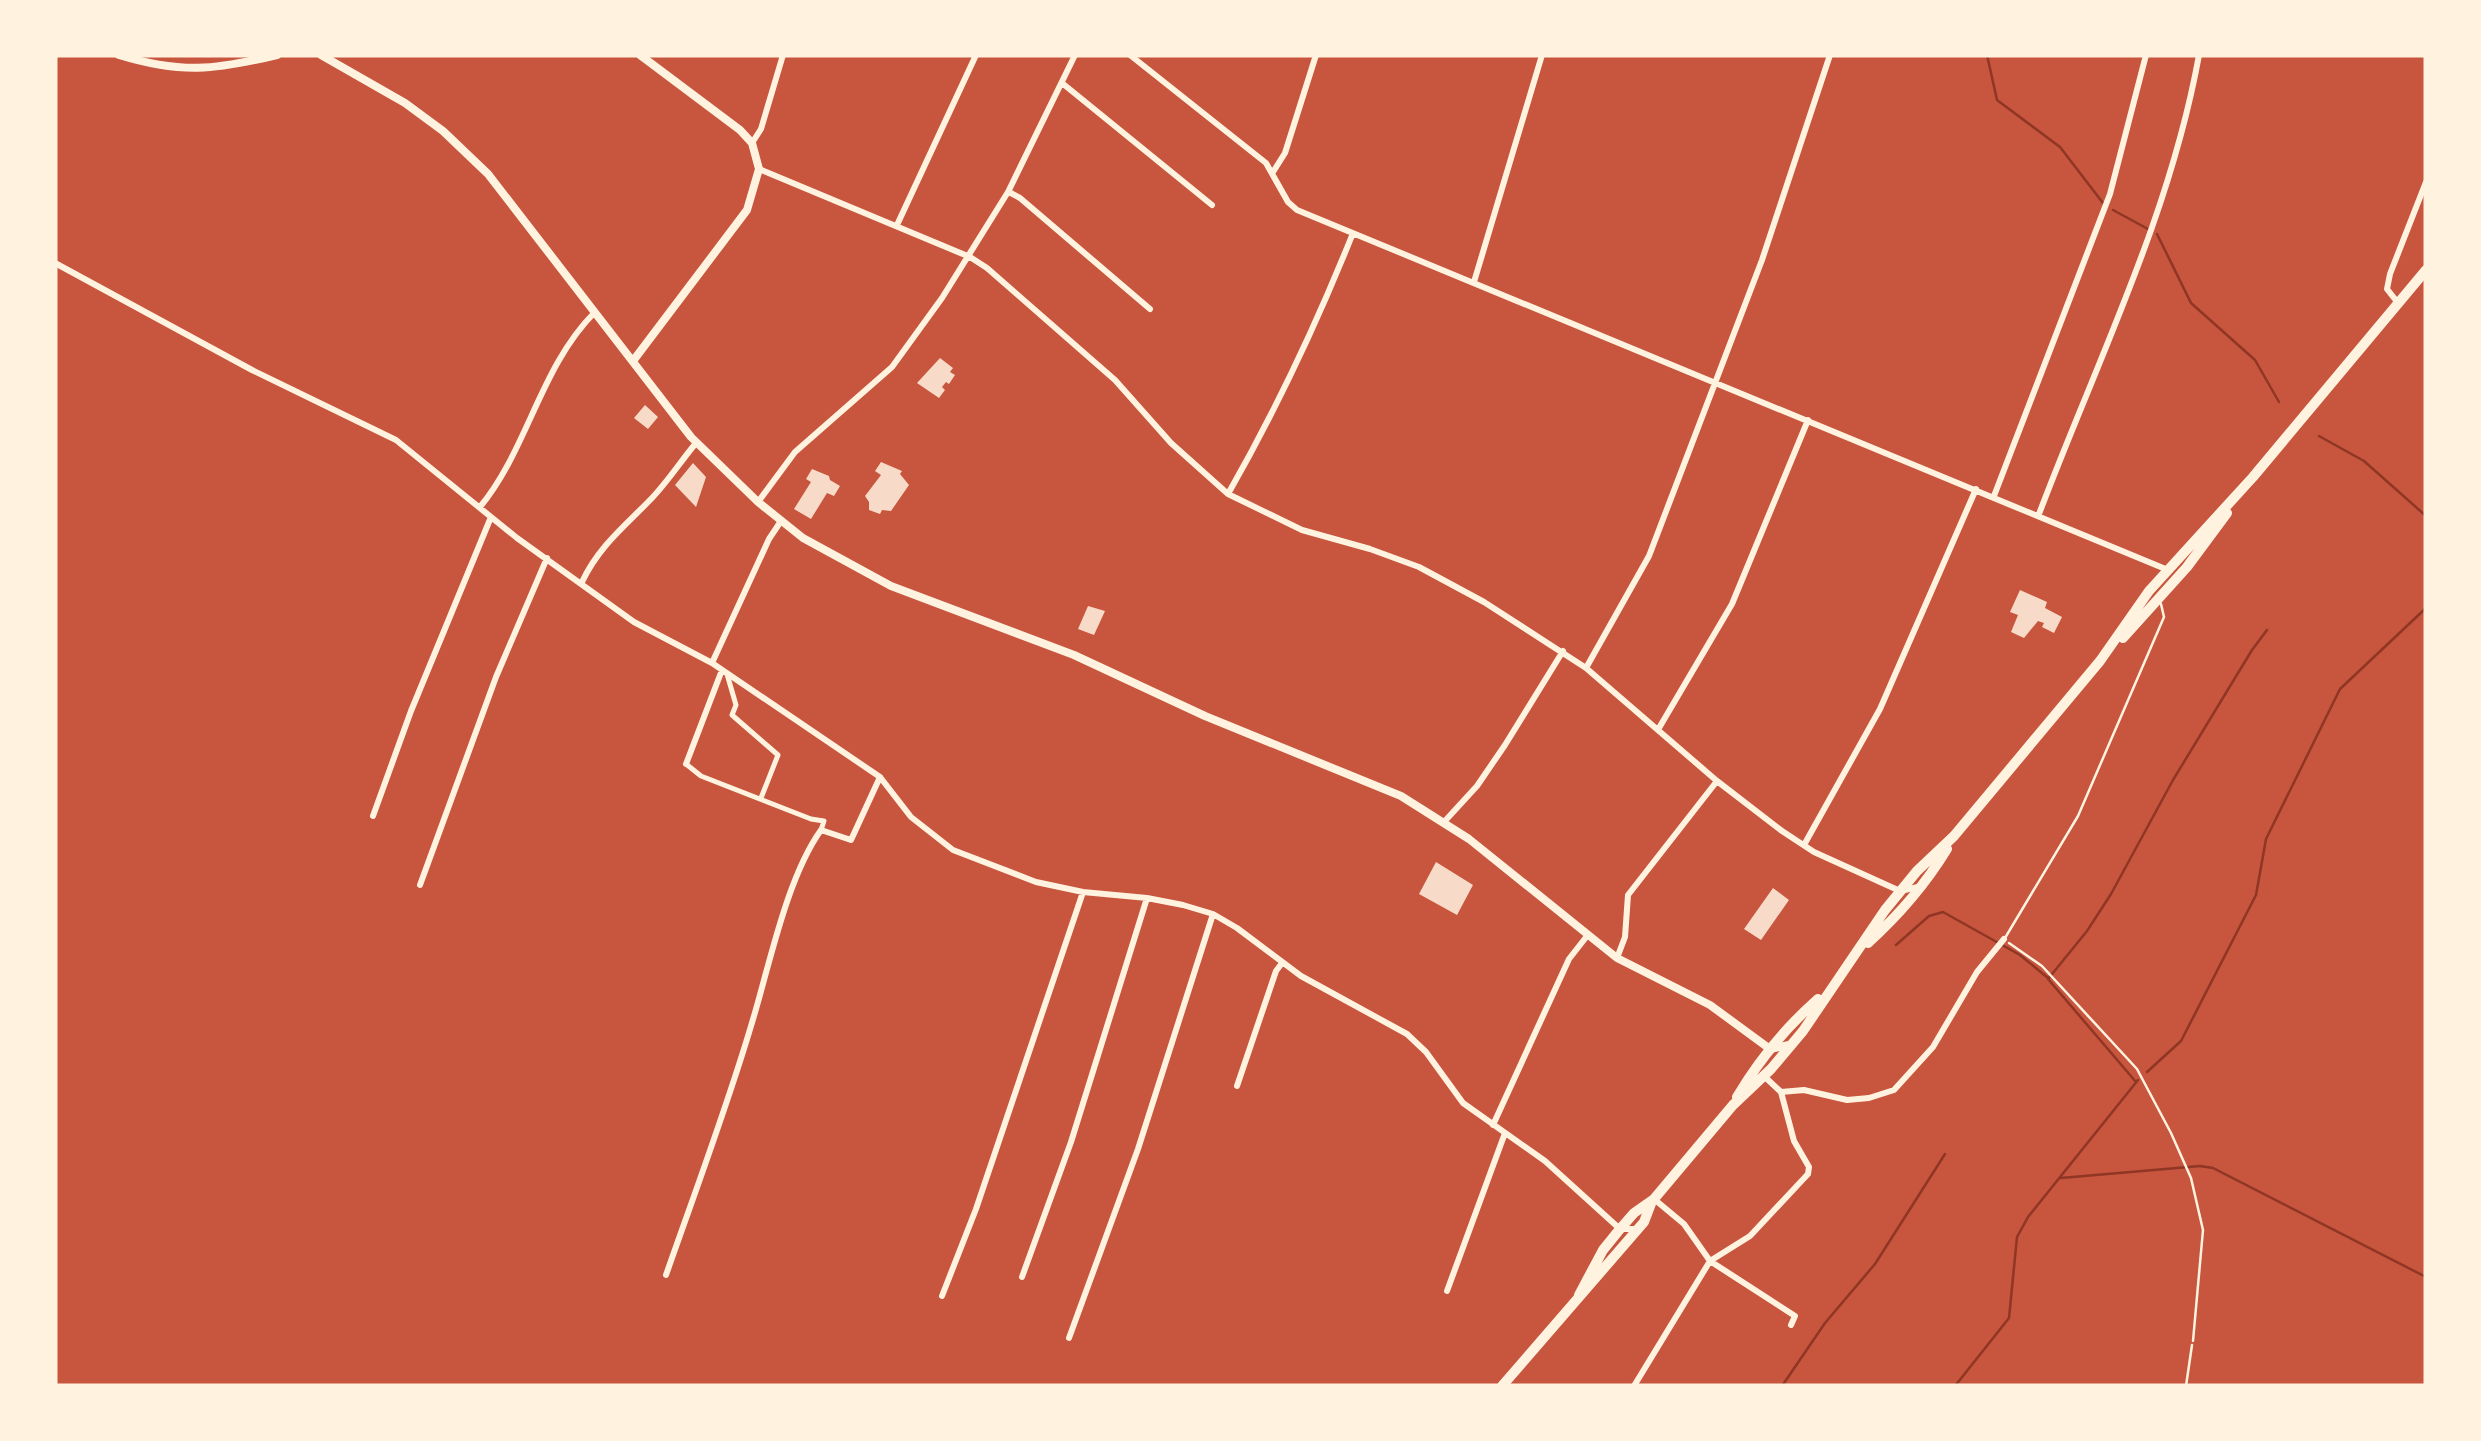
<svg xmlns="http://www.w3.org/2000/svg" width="2481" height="1441" font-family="'Titillium Web',sans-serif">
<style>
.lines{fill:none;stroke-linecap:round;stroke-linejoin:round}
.stream{stroke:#8f3625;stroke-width:2.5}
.building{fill:#f7dbc8}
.path{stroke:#fff3e0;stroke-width:2.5}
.service{stroke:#fff3e0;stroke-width:2.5}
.pedestrian{stroke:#fff3e0;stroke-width:5}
.minor{stroke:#fff3e0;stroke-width:6}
.tertiary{stroke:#fff3e0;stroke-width:8}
.primary{stroke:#fff3e0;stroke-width:10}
</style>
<rect width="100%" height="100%" fill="#c8553d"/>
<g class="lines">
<path class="stream" d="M1987 55 1997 100 2060 147 2103 203
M2113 210 2148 229
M2157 234 2191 303 2255 360 2279 402
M2319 436 2364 461 2426 516
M1896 945 1929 916 1943 912 2020 955 2048 978
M2147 1072 2181 1041 2256 895 2266 839 2340 689 2426 608
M2136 1082 2048 979 2087 931 2111 894 2173 780 2252 650 2267 630
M2061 1178 2200 1166 2213 1168 2426 1277
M1782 1386 1825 1323 1875 1264 1945 1154
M1955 1386 2009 1318 2017 1237 2028 1217 2138 1080"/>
</g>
<path class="building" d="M940 358 953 368 950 372 955 375 949 384 946 382 942 387 945 390 939 398 917 383Z
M645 405 658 417 648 429 634 418Z
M881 462 902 471 900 474 909 485 891 511 882 510 880 514 869 510V502L865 496 881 475 875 471Z
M693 463 706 477 696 507 675 485Z
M812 469 829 476 830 480 840 486 834 496 827 493 811 519 794 509 811 482 806 479Z
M2020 590 2047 602 2045 608 2062 617 2054 633 2042 627 2044 623 2038 621 2024 638 2011 632 2018 615 2010 612Z
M1088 606 1105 611 1094 635 1078 629Z
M1436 862 1473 885 1457 915 1419 894Z
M1773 888 1789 900 1761 940 1744 929Z"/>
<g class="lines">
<path class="path" d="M2009 943 2042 966 2137 1069 2171 1133 2191 1178 2203 1230 2193 1341"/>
<path class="service" d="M2005 938 2078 816 2164 617 2161 604
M2186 1386 2192 1345"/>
<path class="pedestrian" d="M727 674 736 705 732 715 778 755 761 798
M686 764 701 776 811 819 824 821 821 830"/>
<path class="minor" d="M1130 55 1266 163 1288 202 1297 210 2168 570
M1062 83 1212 205
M752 143 761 129 783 55
M759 169 970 257 987 268 1115 380 1171 443 1228 494 1302 530 1370 549 1419 567 1484 602 1586 668 1717 781 1782 831 1814 852 1900 891 1918 887
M1273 172 1285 153 1316 55
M1009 192 1020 198 1150 309
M897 225 976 55
M55 263 252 370 396 440 517 538 634 622 712 663 880 777 911 817 953 850 1036 882 1083 892 1147 898 1183 905 1213 914 1237 928 1301 976 1407 1034 1426 1052 1463 1103 1545 1161 1620 1229H1635
M1474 282 1542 55
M2398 303 2387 289 2390 274 2426 182
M1228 494C1276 410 1317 323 1353 233
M1994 496 2110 194 2146 55
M758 502 795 452 892 367 942 298 1008 192 1075 55
M480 507C528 449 540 367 595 312
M2039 514C2096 363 2170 216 2199 55
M582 582C599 546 625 526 652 498 668 481 681 461 696 443
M712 663 769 539 781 521
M1586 668 1649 556 1762 260 1830 55
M1659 728 1732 604 1808 420
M686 764 722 670
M373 816 411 711 491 517
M1444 822 1477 786 1505 745 1563 651
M1804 845 1880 709 1976 489
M420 885 496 677 547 558
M1617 958 1625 937 1628 895 1717 781
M1765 1077 1781 1092 1804 1090 1847 1100 1869 1098 1894 1090 1933 1047 1977 972 2004 939
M1237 1086 1276 971 1282 963
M1781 1092 1794 1141 1809 1167 1808 1174 1750 1236 1710 1261 1795 1316 1791 1325
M1493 1125 1569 959 1587 936
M666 1275C695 1192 726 1110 751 1026 769 968 786 879 821 830L851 840 880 777
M1022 1277 1071 1142 1147 898
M1447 1291 1505 1133
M942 1296 976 1209 1083 892
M1069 1338 1138 1149 1213 914
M1634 1386 1710 1261 1684 1224 1654 1199"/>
<path class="tertiary" d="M119 55C181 74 215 70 277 55
M321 55 405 103 443 131 488 174 691 437 758 502 803 538 891 586 1074 655 1205 716 1401 796 1469 839 1617 958 1710 1005 1770 1049 1789 1045
M633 361 747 210 759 169 752 143 740 130 640 55"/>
<path class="primary" d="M2123 638 2187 567 2227 513
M1868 943C1899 915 1925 885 1947 849
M1737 1097C1759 1060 1785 1028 1818 999
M1579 1295 1603 1250 1620 1229 1634 1213 1654 1199 1733 1105 1771 1069 1803 1031 1885 910 1917 871 1954 836 2100 661 2149 591 2253 477 2426 270
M1502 1386 1644 1222 1652 1201"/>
</g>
<rect width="2481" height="1441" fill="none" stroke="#fff3e0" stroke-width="115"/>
</svg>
